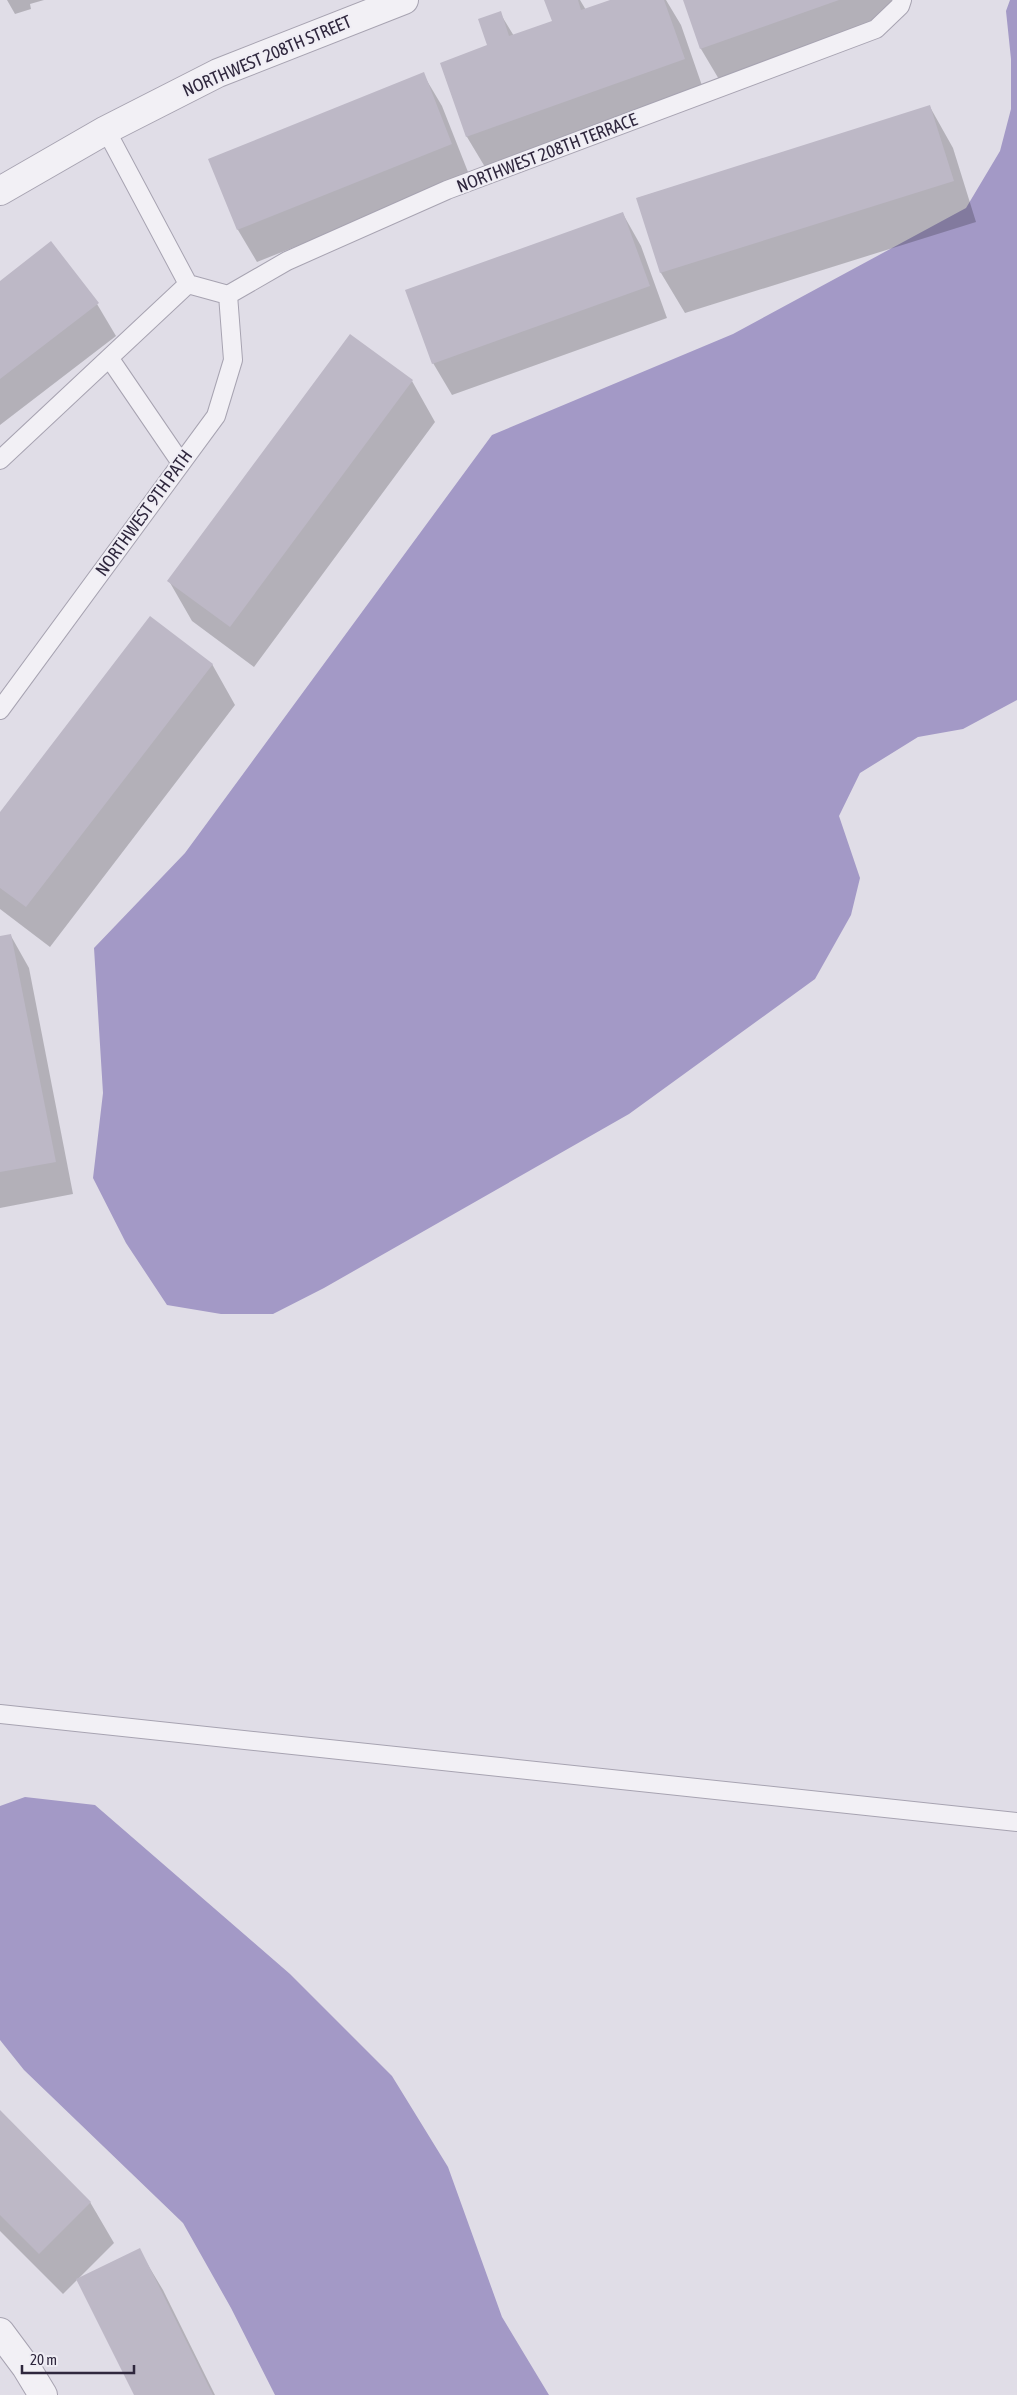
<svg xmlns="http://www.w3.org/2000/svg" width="1017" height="2395" font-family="'Asap Condensed',sans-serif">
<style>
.water{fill:#a399c6}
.shadow{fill:#0003}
.building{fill:#bdb8c6}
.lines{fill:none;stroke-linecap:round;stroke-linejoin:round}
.lane-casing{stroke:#a7a3b1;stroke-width:20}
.street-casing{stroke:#a7a3b1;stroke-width:30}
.lane{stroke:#f2f0f5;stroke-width:18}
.street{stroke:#f2f0f5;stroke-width:28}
.labels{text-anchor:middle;stroke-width:4;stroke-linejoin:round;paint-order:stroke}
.street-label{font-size:18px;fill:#2f273d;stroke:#efedf4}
</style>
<rect width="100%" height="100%" fill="#e0dde7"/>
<path class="water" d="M1010 0H1017V700L963 729 918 737 860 773 839 816 860 878 851 915 815 979 629 1114 324 1288 273 1314H221L167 1305 126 1243 93 1178 103 1093 94 948 185 853 492 435 733 334 966 208 1000 151 1011 109V59L1006 11Z
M25 1797 95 1805 290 1974 392 2076 448 2167 502 2317 549 2395H275L231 2308 183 2223 24 2070 0 2040V1806Z"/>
<path class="shadow" d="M7 0H44L30 4 31 9 15 14Z
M546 0H580L586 10 614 0H666L681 25 707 100 491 177 467 137 441 64 489 46 500 13 514 36 554 22Z
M684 0H895L901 17 720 81 701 49Z
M423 74 442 106 470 177 257 262 238 230 210 160Z
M930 107 953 148 976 222 685 313 661 273 638 198Z
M623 214 641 246 667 318 452 395 433 363Z
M0 282 97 304 116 336 0 425Z
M412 381 435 422 254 667 192 621 169 581Z
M212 664 235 705 50 947 0 909V814Z
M11 936 29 968 73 1194 0 1208V938Z
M0 2112 90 2202 114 2243 63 2294 0 2231Z
M139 2250 163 2290 215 2395H136Z"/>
<path class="building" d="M544 0H578L581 10 610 0H664L685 59 466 137 440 63 487 45 478 19 501 11 509 36 552 21Z
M683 0H839L700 49Z
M424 72 452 144 237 230 208 159Z
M930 105 954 181 660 273 636 198Z
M623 212 650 286 432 364 405 290Z
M51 241 99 303 0 379V281Z
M350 334 413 380 230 627 167 581Z
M150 616 213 664 26 907 0 888V812Z
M11 934 56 1162 0 1172V936Z
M0 2110 91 2202 39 2254 0 2215Z
M140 2248 213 2395H134L76 2279Z"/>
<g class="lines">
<defs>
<path id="lane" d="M106 130 188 284
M188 284 228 295 287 261 447 190 876 29 900 6 902 0
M110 359 181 463
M0 460 188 284
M0 710 216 416 233 360 228 295
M0 1714 1017 1822"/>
<path id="street" d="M0 191 106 130 218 73 404 0
M0 2332 26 2367 43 2395"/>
</defs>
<use href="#lane" class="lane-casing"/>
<use href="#street" class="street-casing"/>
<use href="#lane" class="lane"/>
<use href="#street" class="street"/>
</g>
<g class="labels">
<g class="street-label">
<text transform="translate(267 56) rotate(-23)" y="6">NORTHWEST 208TH STREET</text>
<text transform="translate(547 153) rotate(-21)" y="6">NORTHWEST 208TH TERRACE</text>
<text transform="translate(144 513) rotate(-54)" y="6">NORTHWEST 9TH PATH</text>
</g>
</g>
<path d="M22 2365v8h112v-8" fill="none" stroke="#2f273d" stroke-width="2.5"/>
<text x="30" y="2365" font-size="15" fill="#2f273d" stroke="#efedf4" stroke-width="4" paint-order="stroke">20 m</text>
</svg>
